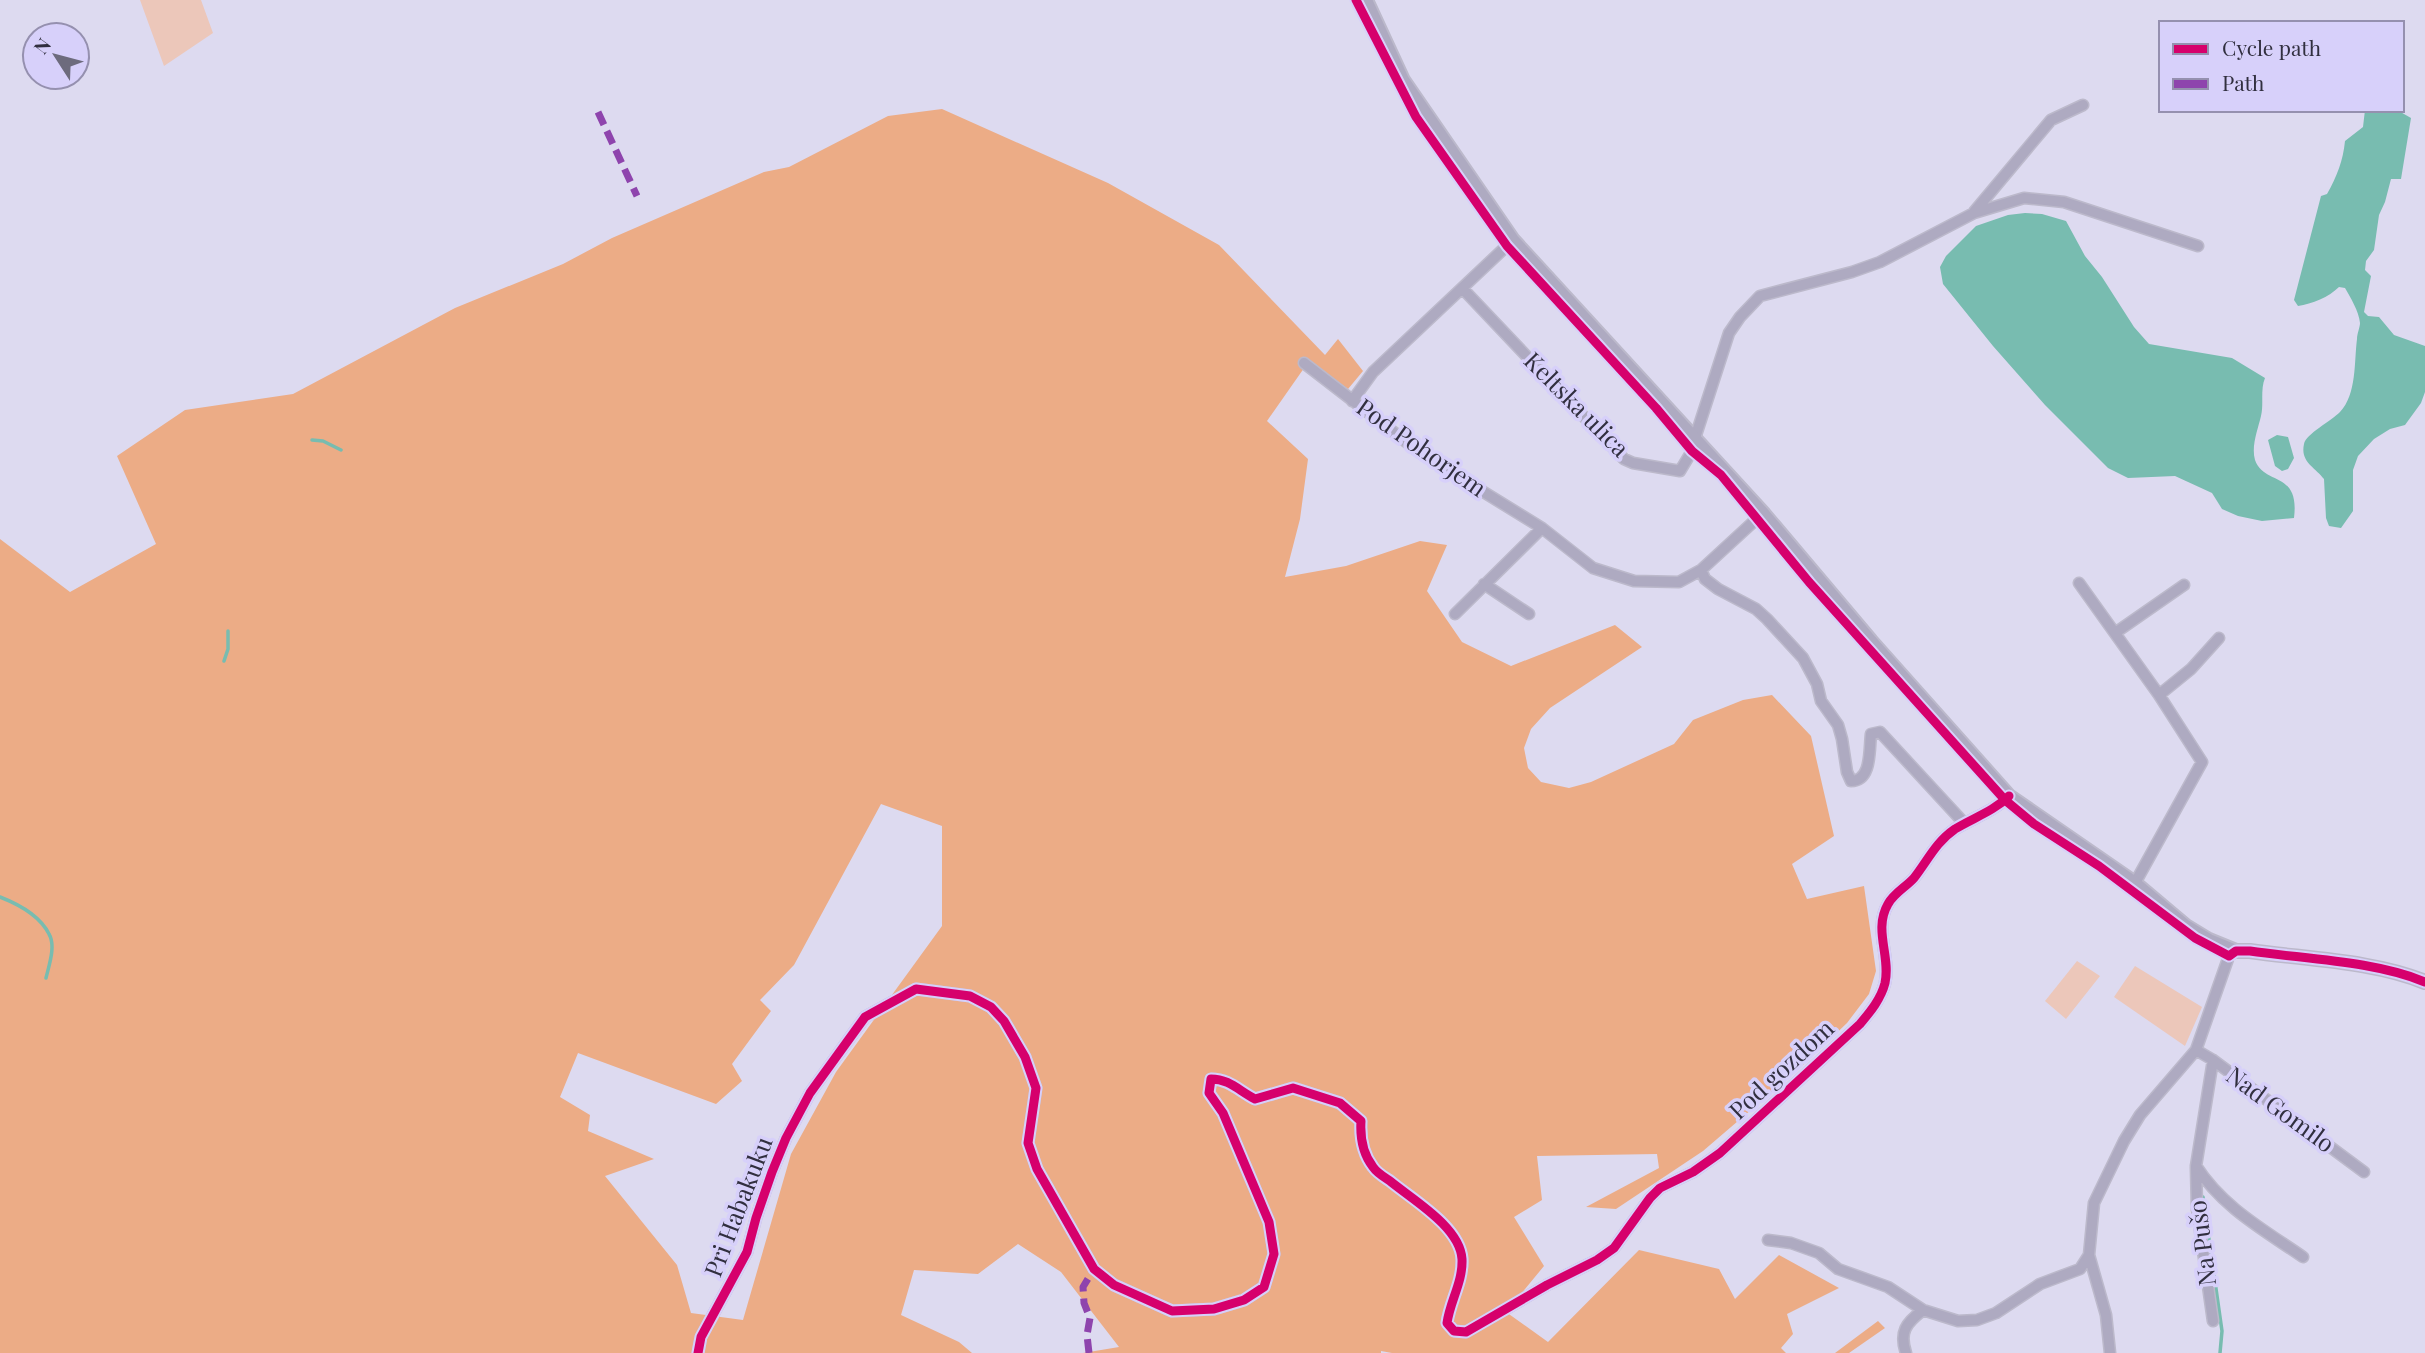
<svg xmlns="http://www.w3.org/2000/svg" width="2425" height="1353" font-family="'Playfair Display',serif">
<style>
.green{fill:#ecc7ba}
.forest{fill:#ecac86;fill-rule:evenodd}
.water{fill:#78bcb0}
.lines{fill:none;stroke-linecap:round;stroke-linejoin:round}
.stream{stroke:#78bcb0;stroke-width:3.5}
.minor-casing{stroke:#bcb9cb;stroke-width:13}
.tertiary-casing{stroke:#bcb9cb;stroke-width:16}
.minor{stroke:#aeaac1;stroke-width:10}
.tertiary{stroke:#aeaac1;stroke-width:12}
.quiet{stroke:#8e44ad;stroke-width:7;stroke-dasharray:14 7;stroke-linecap:butt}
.cycleway-casing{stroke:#d7d0fa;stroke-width:13}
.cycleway{stroke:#d6006c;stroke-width:9}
.labels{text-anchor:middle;stroke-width:7;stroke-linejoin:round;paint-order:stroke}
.street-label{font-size:24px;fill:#312f3f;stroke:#d7d0fa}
</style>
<rect width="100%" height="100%" fill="#dddaf0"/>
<path class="green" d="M140 0H201L213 33 164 66Z
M2077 961 2100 976 2066 1019 2045 1001Z
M2135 966 2202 1007 2185 1046 2114 997Z"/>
<path class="forest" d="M942 109 1108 183 1219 245 1325 355 1338 339 1363 371 1348 389 1309 361 1267 421 1308 459 1300 519 1285 577 1346 566 1420 541 1447 545 1427 591 1462 642 1511 666 1615 625 1642 647 1550 708 1531 729 1524 748 1528 768 1541 782 1569 788 1591 782 1674 744 1693 720 1743 700 1772 695 1811 736 1834 836 1792 864 1807 899 1864 886 1876 971 1869 994 1847 1023 1800 1068 1703 1151 1616 1209 1586 1207 1659 1168 1657 1154 1537 1156 1542 1200 1514 1217 1544 1266 1506 1312 1548 1342 1639 1250 1719 1269 1735 1299 1779 1255 1839 1288 1787 1314 1793 1334 1781 1348 1786 1353H1392L1381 1351V1353H1083L1119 1347 1061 1272 1018 1244 978 1274 914 1270 901 1315 959 1342 972 1353H0V539L70 592 156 544 117 456 185 410 293 394 455 308 563 264 612 238 764 172 789 167 888 116ZM881 804 942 826V926L836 1072 791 1154 743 1320 691 1313 677 1265 605 1176 654 1159 588 1131 590 1115 560 1097 578 1053 716 1104 742 1081 732 1064 771 1011 760 1000 794 965Z
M1878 1321 1885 1328 1849 1353H1835Z"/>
<path class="water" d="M2365 110H2397L2411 118 2401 179H2391L2385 202 2379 215 2374 250 2366 261 2365 270 2371 276 2364 312 2368 316 2379 317 2394 335 2425 346V392L2421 403 2405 425 2390 429 2374 439 2358 456 2353 470V511L2341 528 2329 526 2326 518 2324 479C2315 467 2300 462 2304 444 2306 434 2331 421 2340 412 2357 394 2354 362 2357 339 2357 334 2360 327 2360 323 2359 311 2350 297 2345 288L2339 287C2329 297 2312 304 2298 306L2294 300 2321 196 2327 194C2337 176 2343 161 2345 141L2363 127Z
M2025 213 2042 214 2066 221 2085 256 2102 277 2134 327 2149 344 2232 358 2265 378C2260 390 2264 404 2261 416 2258 429 2251 446 2255 460 2264 486 2300 470 2294 518L2262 521 2238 516 2222 509 2212 493 2175 476 2128 478 2108 468 2045 405 1993 346 1943 284 1940 267 1946 256 1976 226 2008 215Z
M2277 435 2288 437 2294 458 2288 469 2282 471 2275 466 2268 440Z"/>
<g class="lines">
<path class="stream" d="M312 440 323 441 341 450
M224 661 228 649V631
M0 897C18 904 40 916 49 934 56 946 49 965 46 978
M2203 1197 2222 1331 2220 1353"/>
<defs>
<path id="minor" d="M1974 212 2051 120 2083 105
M1462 288 1624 459 1633 463 1680 471 1698 441
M1304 363 1422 454 1542 528 1593 568 1634 581 1679 582 1701 570 1763 513
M1352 401 1373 372 1513 240
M1695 438 1729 333 1740 317 1760 296 1852 272 1880 262 1974 213 2024 198 2064 202 2198 246
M1701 570 1705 579 1718 589 1756 609 1767 619 1803 658 1817 684 1821 701 1838 725 1842 739 1847 772 1851 781C1872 781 1869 750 1871 734L1880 732 1964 823
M2079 583 2159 695 2202 762 2135 883
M1484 584 1529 614
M1455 614 1542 528
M2115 633 2184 585
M2159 695 2191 669 2219 638
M2196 1050 2213 1060 2364 1172
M2213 1060 2196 1166C2222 1207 2264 1230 2303 1257
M2196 1167 2197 1209 2213 1321
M1768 1240 1791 1243 1819 1253 1838 1269 1888 1287 1923 1310
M698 1353 701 1337 747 1252 756 1218 772 1172 786 1138 810 1093 865 1017 916 989 970 996 991 1007 1004 1021 1025 1057 1036 1088 1028 1143 1037 1169 1094 1269 1114 1285 1172 1311 1214 1309 1244 1300 1264 1287 1274 1254 1269 1222 1223 1113 1209 1093 1211 1079C1229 1079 1238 1090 1255 1099L1293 1088 1340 1103 1361 1121C1360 1137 1363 1154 1373 1167 1377 1173 1384 1177 1390 1181 1413 1200 1460 1227 1462 1259 1463 1282 1450 1301 1447 1323L1454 1331 1466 1332 1547 1285 1597 1260 1614 1248 1650 1198 1660 1188 1693 1172 1720 1153 1860 1024C1870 1012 1881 999 1885 983 1891 956 1873 930 1888 904 1894 893 1906 887 1914 878 1928 860 1936 842 1955 829 1973 818 1994 811 2009 796
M1906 1353C1899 1332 1906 1323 1923 1310L1958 1321 1977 1320 1996 1313 2040 1284 2080 1269 2089 1255
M2110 1353 2106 1315 2089 1255 2094 1203 2124 1141 2140 1115 2196 1050 2229 956 2236 951"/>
<path id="tertiary" d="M1366 0 1403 80 1513 240 1763 513 1871 641 2009 796 2135 883 2186 926 2209 940 2236 951H2250C2305 959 2375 961 2425 982"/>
</defs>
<use href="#minor" class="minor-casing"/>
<use href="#tertiary" class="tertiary-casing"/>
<use href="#minor" class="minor"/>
<use href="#tertiary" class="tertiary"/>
<path class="quiet" d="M598 112 637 196
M1089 1353 1087 1335 1090 1318 1084 1303 1083 1287 1094 1269"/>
<defs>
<path id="cycleway" d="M1356 0 1416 117 1507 246 1656 408 1692 451 1721 475 1809 582 2005 800 2034 824 2099 866 2195 938 2229 956 2236 951H2250C2305 959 2375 961 2425 982
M698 1353 701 1337 747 1252 756 1218 772 1172 786 1138 810 1093 865 1017 916 989 970 996 991 1007 1004 1021 1025 1057 1036 1088 1028 1143 1037 1169 1094 1269 1114 1285 1172 1311 1214 1309 1244 1300 1264 1287 1274 1254 1269 1222 1223 1113 1209 1093 1211 1079C1229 1079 1238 1090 1255 1099L1293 1088 1340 1103 1361 1121C1360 1137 1363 1154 1373 1167 1377 1173 1384 1177 1390 1181 1413 1200 1460 1227 1462 1259 1463 1282 1450 1301 1447 1323L1454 1331 1466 1332 1547 1285 1597 1260 1614 1248 1650 1198 1660 1188 1693 1172 1720 1153 1860 1024C1870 1012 1881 999 1885 983 1891 956 1873 930 1888 904 1894 893 1906 887 1914 878 1928 860 1936 842 1955 829 1973 818 1994 811 2009 796"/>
</defs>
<use href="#cycleway" class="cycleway-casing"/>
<use href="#cycleway" class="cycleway"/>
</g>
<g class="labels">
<g class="street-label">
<text transform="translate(1576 405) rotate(45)" y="8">Keltska ulica</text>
<text transform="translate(1421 448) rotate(35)" y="8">Pod Pohorjem</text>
<text transform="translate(1782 1070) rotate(-43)" y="8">Pod gozdom</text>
<text transform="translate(2280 1110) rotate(36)" y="8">Nad Gomilo</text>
<text transform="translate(739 1207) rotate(-69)" y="8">Pri Habakuku</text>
<text transform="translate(2203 1243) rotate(-97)" y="8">Na Pušo</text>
</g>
</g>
<rect x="2159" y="21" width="245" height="91" fill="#d7d0fa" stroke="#9590af" stroke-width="2"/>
<rect x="2173" y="44" width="35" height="10" fill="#d6006c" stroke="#9590af" stroke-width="2"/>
<text x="2222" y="56" font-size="21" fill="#312f3f">Cycle path</text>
<rect x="2173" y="79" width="35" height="10" fill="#8e44ad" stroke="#9590af" stroke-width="2"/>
<text x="2222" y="91" font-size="21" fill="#312f3f">Path</text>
<g transform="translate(56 56) rotate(306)"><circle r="33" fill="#d7d0fa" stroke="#9590af" stroke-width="2"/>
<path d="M0-5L12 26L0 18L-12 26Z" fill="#6d6b7d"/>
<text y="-10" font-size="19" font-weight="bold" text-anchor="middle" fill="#312f3f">N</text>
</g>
</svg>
